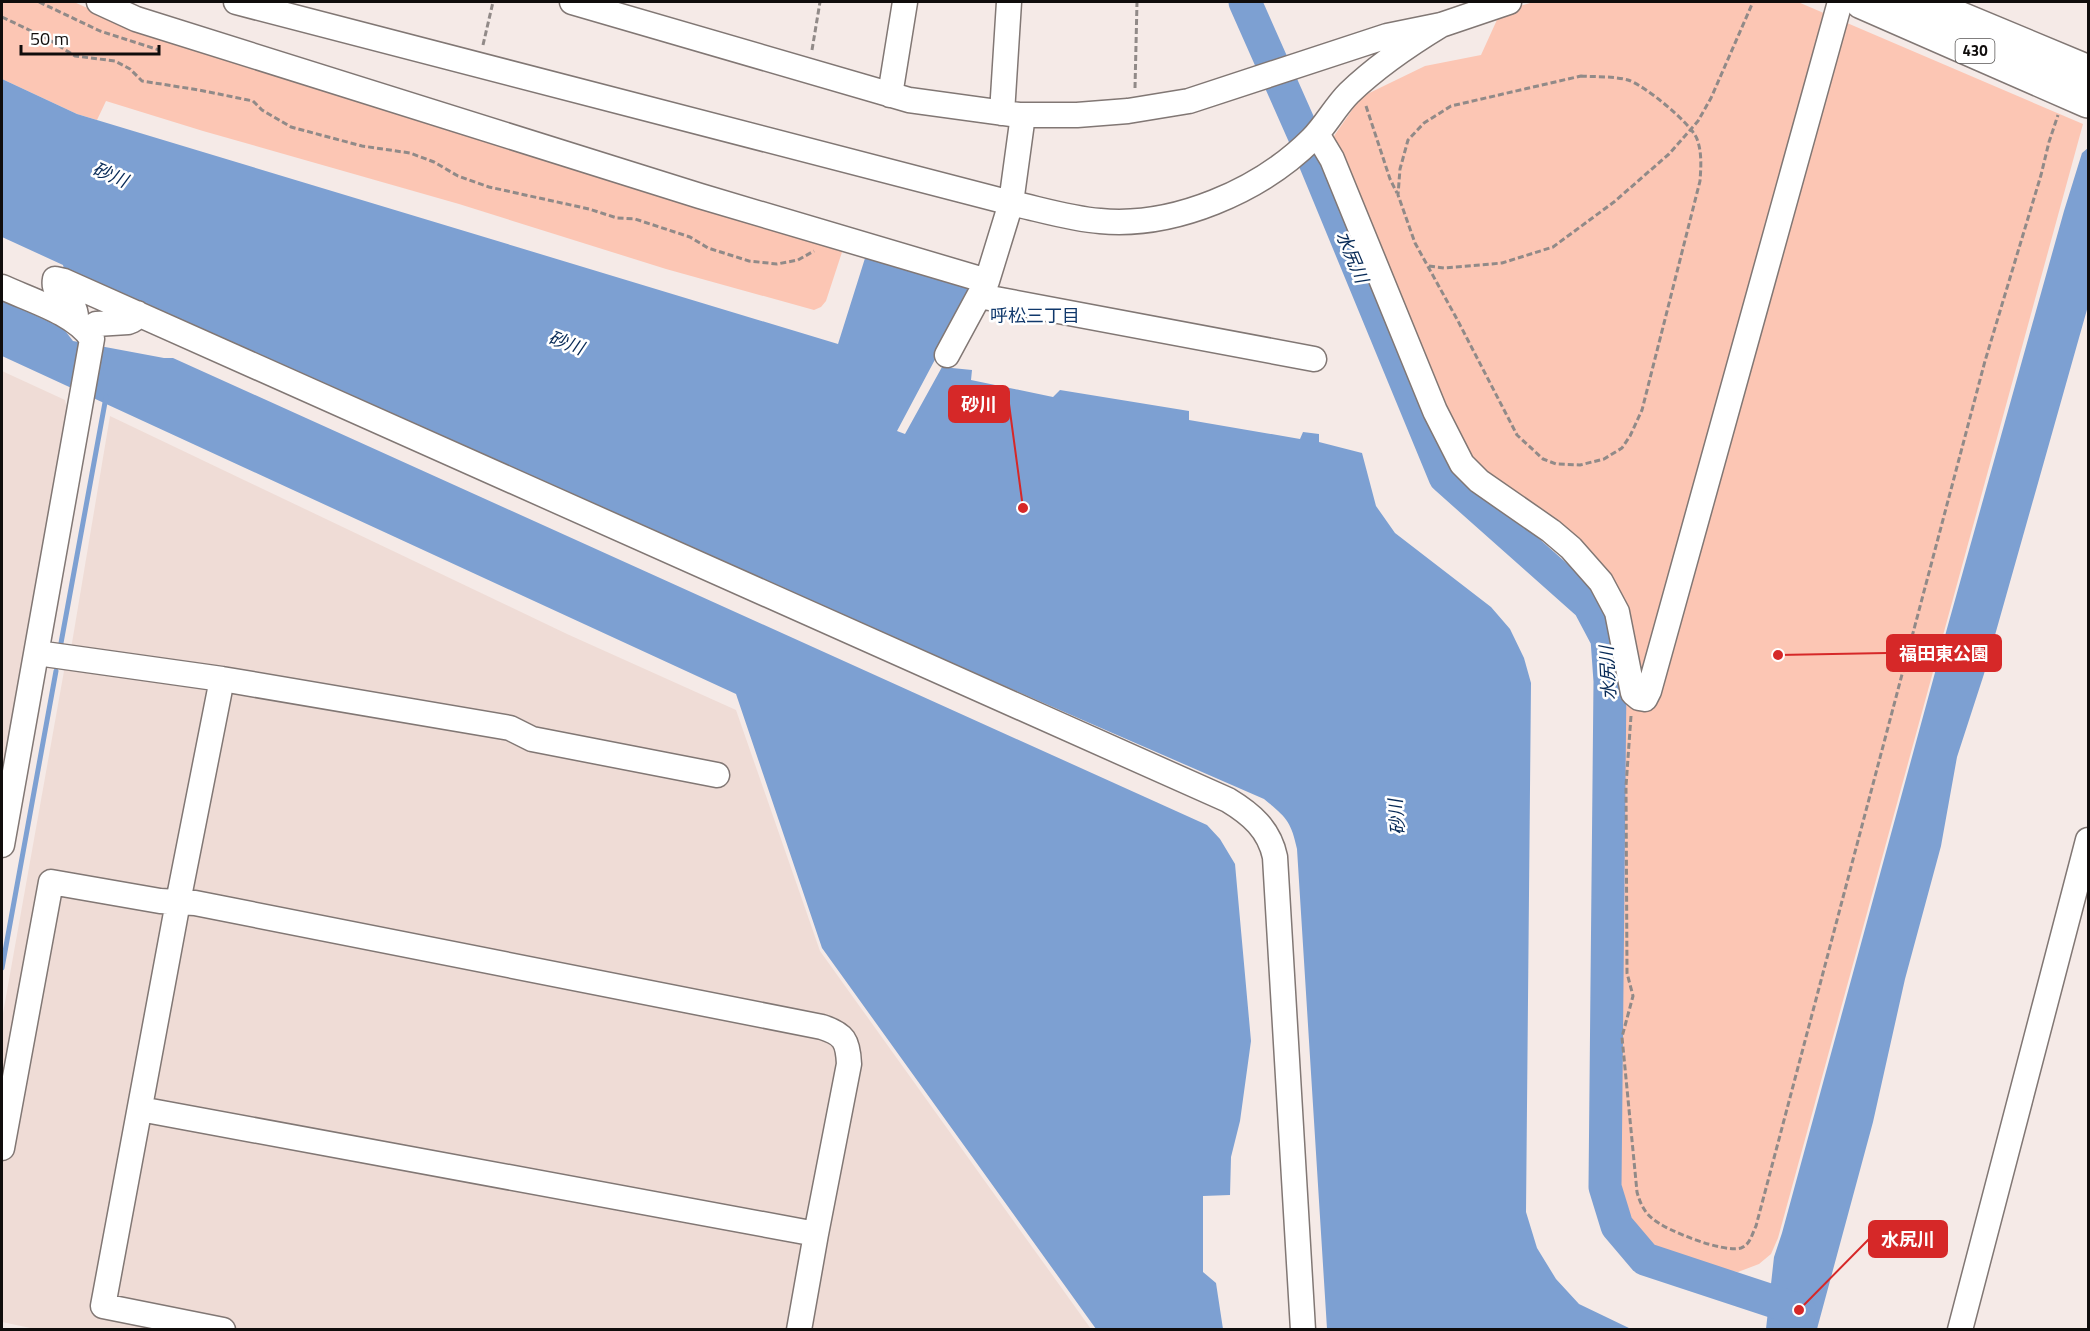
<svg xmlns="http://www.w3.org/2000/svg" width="2090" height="1331" font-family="'Titillium Web','Noto Sans JP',sans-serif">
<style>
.built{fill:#efdcd6}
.green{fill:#fcc6b4}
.water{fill:#7da0d2}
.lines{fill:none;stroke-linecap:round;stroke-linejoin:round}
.stream{stroke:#7da0d2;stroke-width:5}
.river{stroke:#7da0d2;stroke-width:33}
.minor-casing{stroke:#817774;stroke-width:27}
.highway-casing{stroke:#817774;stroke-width:36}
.path{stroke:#918a88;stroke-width:3;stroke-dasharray:6 3;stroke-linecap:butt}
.minor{stroke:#fff;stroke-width:24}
.highway{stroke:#fff;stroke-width:33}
.labels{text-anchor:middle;stroke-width:5;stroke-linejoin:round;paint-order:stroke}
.shield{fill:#fff;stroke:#585655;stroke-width:1.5}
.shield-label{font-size:15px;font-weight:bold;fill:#100d0c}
.water-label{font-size:18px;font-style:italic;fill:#062956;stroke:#fff}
.neighbourhood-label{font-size:18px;fill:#10386b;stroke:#fff}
.leader{fill:none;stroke:#d62828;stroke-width:2}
.callout-dot{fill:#d62828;stroke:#fff;stroke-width:2}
.callout{fill:#d62828;stroke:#d62828;stroke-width:2}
.callout-label{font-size:18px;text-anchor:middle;font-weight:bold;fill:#fff}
</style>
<rect width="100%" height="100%" fill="#f5eae7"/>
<path class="built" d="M2 371 65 400 68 412 2 774Z
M110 416 567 634 736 710 820 951 1091 1329 40 1330 2 1322V1019L64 671 72 643Z"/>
<path class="green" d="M2 2H74L123 24 844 246 826 301 821 307 814 310 666 269 459 204 203 131 106 101 97 120 77 114 2 79Z
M1534 2H1798L2083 124 1778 1238 1771 1254 1759 1264 1738 1272 1694 1266 1663 1253 1636 1235 1617 1204 1620 675 1604 607 1575 566 1562 554 1484 498 1324 158 1334 136 1361 97 1425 66 1481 55 1501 11Z"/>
<path class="water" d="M2 79 77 114 838 344 866 255 968 284 972 290 897 431 905 434 942 367 972 370 971 380 1053 397 1060 390 1189 411V420L1300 439 1303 432 1319 434V442L1362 453 1376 506 1395 533 1491 607 1510 629 1524 658 1531 683 1526 1212 1537 1248 1556 1279 1579 1304 1631 1329H1327L1297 849C1291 821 1286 817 1264 799L66 277 63 265 2 237Z
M2088 148V306L1984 674 1957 757 1941 846 1905 979 1873 1122 1817 1329H1766L1774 1257 1782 1233 1948 625 2064 211 2082 153Z
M2 300 63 328 73 341 164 358H173L1207 825 1220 839 1235 864 1251 1041 1240 1121 1231 1157 1230 1195 1203 1196V1272L1216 1283 1223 1329H1096L822 948 736 694 2 356Z"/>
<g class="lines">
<path class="stream" d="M61 643 106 397
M2 968 56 671"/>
<path class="river" d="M1245 2 1303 133 1445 477 1589 605 1607 639 1610 681 1605 1187 1617 1226 1645 1259 1799 1310 1795 1330"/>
<defs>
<path id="minor" d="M99 2 136 19 700 196 987 281
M236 2 1011 203C1039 209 1071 219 1100 221 1174 228 1260 191 1312 139 1326 125 1335 107 1349 93 1377 66 1408 45 1441 25
M572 2 909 100 1019 115H1077L1128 111 1189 101 1387 36 1441 25 1509 2
M890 95 905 2
M1002 113 1009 2
M1317 134 1332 159 1435 411 1462 464 1479 481 1551 531 1571 548 1601 582 1617 612 1633 693 1639 698 1645 699 1649 691 1840 2
M2 287C30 300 75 313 92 339L2 845
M979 296 1314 359
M76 321C78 295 51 300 55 279L64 281 1228 800C1251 814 1269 829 1275 857L1303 1330
M86 330 96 324 128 322 133 320 137 313
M947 355 987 281 1011 203 1023 115
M37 653 222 679 510 728 532 739 717 775
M222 679 178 902 103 1306 223 1330
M140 1109 816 1234 799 1330
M2 1148 51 882 160 901 195 903 822 1027C844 1034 848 1041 849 1064L816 1234
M1960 1330 2088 840"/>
<path id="highway" d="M1862 2 2088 101
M1920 2 2088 72"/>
</defs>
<use href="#minor" class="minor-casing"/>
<use href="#highway" class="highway-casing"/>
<path class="path" d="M39 2 100 31 159 50
M2 17 48 39 75 56 115 61 130 69 142 81 199 90 253 101 262 110 291 127 362 146 410 153 434 162 458 176 489 187 589 209 617 218 635 219 690 237 708 248 749 261 777 264 798 260 814 251
M483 45 493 2
M812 50 820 2
M1581 76C1596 77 1613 76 1628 80 1644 85 1691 123 1697 139 1702 152 1701 167 1700 181L1642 410 1630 436 1622 448 1604 459 1580 465 1556 464 1543 459 1517 435 1458 321 1415 243 1398 195 1400 169 1408 140 1424 123 1451 106Z
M1135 88 1137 2
M1366 106 1390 179 1397 193
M1429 266 1444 268 1502 263 1553 247 1614 202 1669 154 1698 121 1711 98 1753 2
M1631 716 1626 786 1627 973 1633 996 1622 1037 1637 1192C1640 1203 1644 1212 1653 1219 1667 1231 1723 1253 1741 1248 1750 1245 1752 1234 1756 1226L1985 361 2041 175 2049 142 2058 115"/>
<use href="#minor" class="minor"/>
<use href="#highway" class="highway"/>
</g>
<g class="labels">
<rect class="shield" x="1955.5" y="39" width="39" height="24" rx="4.5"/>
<g class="shield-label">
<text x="1975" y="56">430</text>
</g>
<g class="water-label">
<text transform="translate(110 175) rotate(23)" y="6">砂川</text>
<text transform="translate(1352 257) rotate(67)" y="6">水尻川</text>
<text transform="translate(566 343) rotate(20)" y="6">砂川</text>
<text transform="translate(1608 673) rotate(-93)" y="6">水尻川</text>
<text transform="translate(1397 817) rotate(-95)" y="6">砂川</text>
</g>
<g class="neighbourhood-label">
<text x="1035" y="322">呼松三丁目</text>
</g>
</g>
<path class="leader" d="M1023 508L1009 404M1778 655L1887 653M1799 1310L1869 1239"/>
<g class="callout-dot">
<circle cx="1023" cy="508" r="6"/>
<circle cx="1778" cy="655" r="6"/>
<circle cx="1799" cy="1310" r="6"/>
</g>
<g class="callout">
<rect x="949" y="386" width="60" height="36" rx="6"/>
<rect x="1887" y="635" width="114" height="36" rx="6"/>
<rect x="1869" y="1221" width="78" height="36" rx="6"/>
</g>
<g class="callout-label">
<text x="979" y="411">砂川</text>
<text x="1944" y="660">福田東公園</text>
<text x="1908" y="1246">水尻川</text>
</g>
<rect width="2090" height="1331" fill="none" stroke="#100d0c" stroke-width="6"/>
<path d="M21 45v9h138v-9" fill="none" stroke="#100d0c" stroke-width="3"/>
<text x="30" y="45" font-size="18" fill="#100d0c" stroke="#ffffff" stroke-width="4.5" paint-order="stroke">50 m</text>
</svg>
